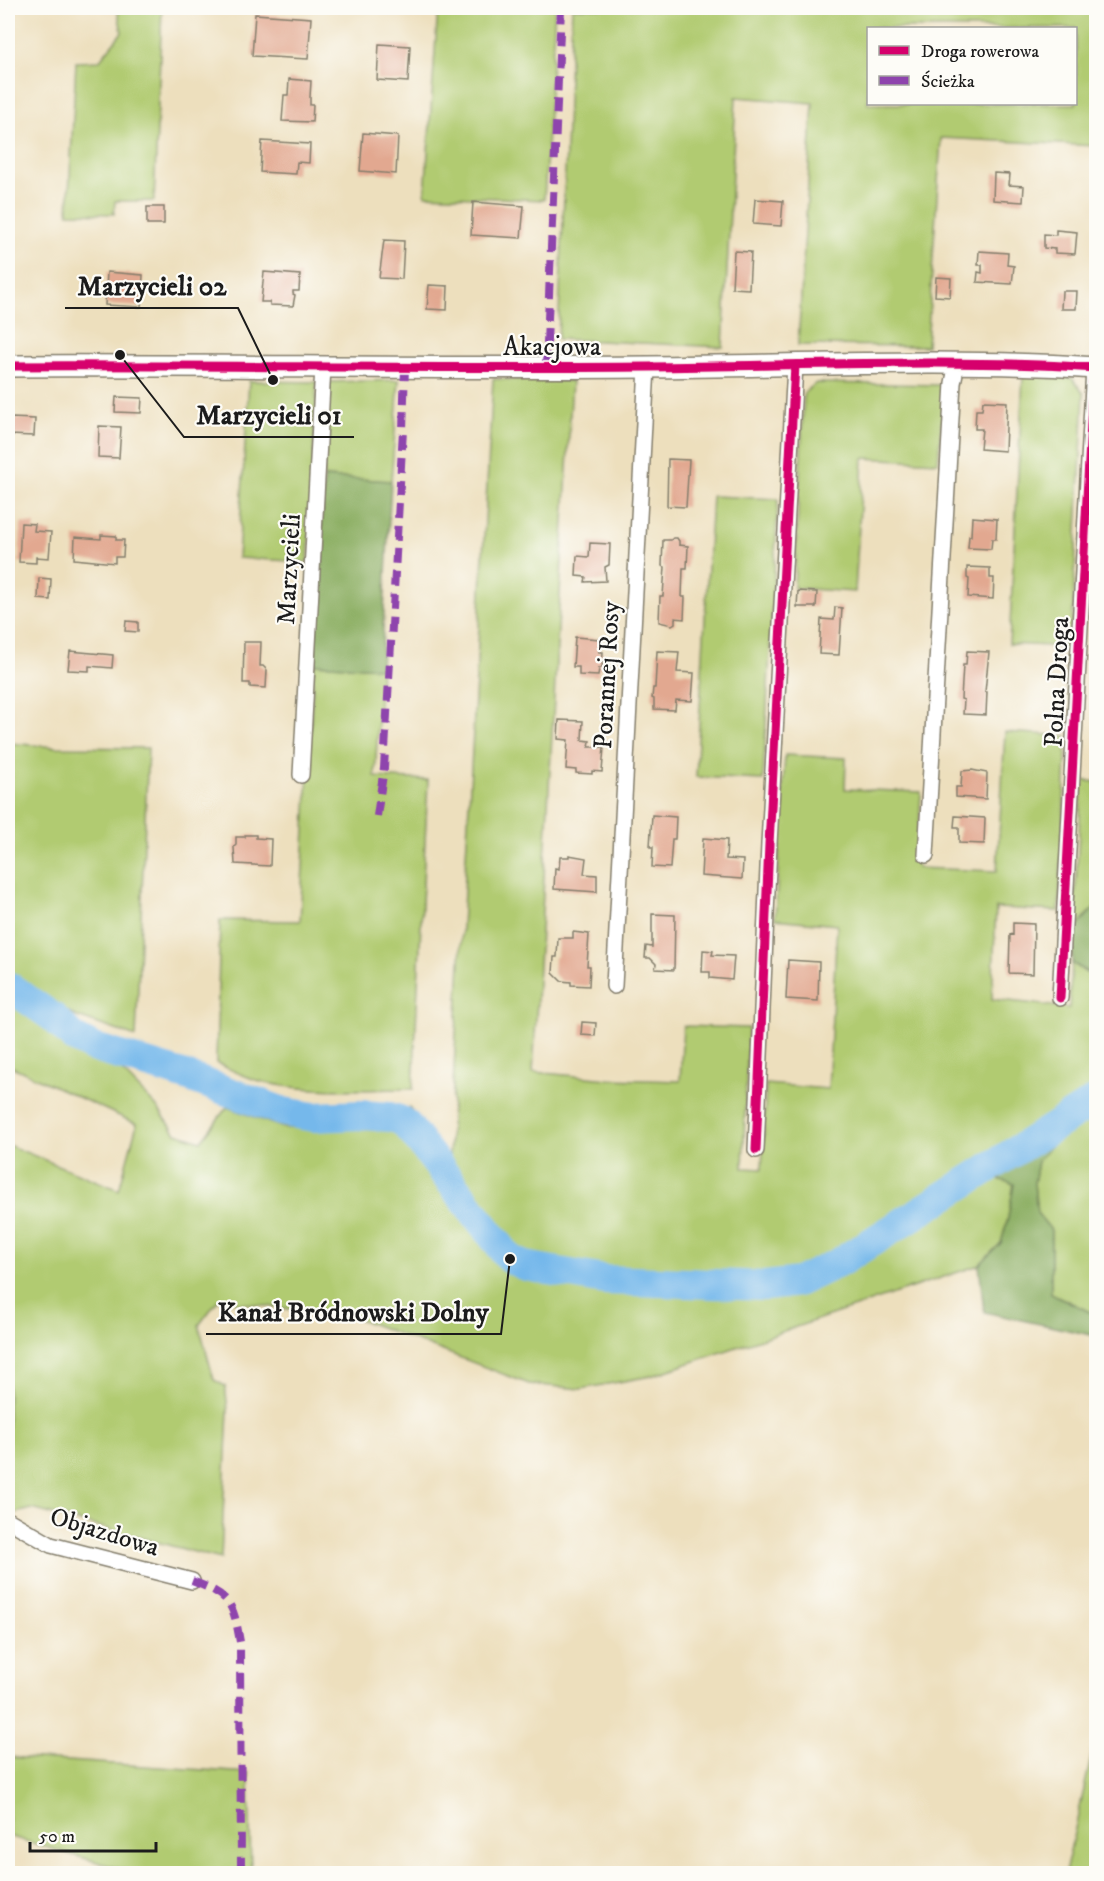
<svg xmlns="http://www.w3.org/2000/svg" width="1104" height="1881" font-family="'IM FELL DW Pica',serif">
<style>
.green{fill:#b1cb71;stroke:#667446;stroke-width:1.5;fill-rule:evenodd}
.forest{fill:#8caf63;stroke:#546640;stroke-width:1.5}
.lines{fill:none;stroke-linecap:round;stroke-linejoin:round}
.river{stroke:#75b8eb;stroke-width:30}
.building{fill:#e2a890}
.street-casing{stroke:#847e6c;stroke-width:18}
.secondary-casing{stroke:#847e6c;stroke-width:24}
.street{stroke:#fff;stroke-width:15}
.secondary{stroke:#fff;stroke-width:21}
.quiet{stroke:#8e44ad;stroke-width:8;stroke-dasharray:15 8;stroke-linecap:butt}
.cycleway-casing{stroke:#fdfcf7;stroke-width:13}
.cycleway{stroke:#d6006c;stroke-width:9}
.labels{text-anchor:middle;stroke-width:4.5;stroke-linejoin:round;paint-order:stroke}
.street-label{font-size:26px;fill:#1c1c1c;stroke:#fdfcf7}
.leader{fill:none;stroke:#1c1c1c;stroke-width:2}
.callout-dot{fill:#1c1c1c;stroke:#fdfcf7;stroke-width:2}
.callout-label{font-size:27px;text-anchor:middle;font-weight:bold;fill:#1c1c1c;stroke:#fdfcf7;stroke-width:4.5;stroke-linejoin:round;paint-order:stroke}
</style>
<rect width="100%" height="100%" fill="#fdfcf7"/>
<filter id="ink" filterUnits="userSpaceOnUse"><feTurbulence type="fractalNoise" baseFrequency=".0167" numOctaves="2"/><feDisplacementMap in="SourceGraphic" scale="12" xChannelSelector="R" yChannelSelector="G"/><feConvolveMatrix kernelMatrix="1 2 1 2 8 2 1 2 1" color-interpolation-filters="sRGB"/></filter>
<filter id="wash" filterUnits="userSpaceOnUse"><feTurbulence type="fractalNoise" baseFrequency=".008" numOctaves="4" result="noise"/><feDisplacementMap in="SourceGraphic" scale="24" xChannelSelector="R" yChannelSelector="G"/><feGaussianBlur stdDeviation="1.35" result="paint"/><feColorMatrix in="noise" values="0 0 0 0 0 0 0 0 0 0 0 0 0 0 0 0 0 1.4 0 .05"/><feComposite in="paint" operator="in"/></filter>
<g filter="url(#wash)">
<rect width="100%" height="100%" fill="#eddfbd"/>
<path class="green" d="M117 8H162L154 201H115L114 214 68 213 76 62 99 61 122 32Z
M438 8H555L544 200 425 195Z
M572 8H1096V146L941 138 927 346 798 345 813 103 736 97 723 347 558 339ZM868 28H1076V104H868Z
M1023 376 1072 378 1084 394 1071 647 1009 644Z
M493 379 572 381 533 1072 609 1079 680 1081 683 1026 748 1028 743 1168 762 1169 766 1084 828 1089 837 925 775 919 785 755 846 758 845 789 921 792 917 868 997 871 1005 732 1067 736 1059 911 996 908 992 999 1069 1008 1072 963 1086 973 1096 975V1315L1051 1293V1230L1037 1213 1034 1183 1038 1161 1051 1144 995 1178 1014 1184 1008 1218 1001 1243 979 1265 651 1376 581 1389 529 1384 354 1317 218 1300 199 1325 214 1380 225 1386 228 1410 221 1559 32 1509 12 1514 8 1512V1145L119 1190 137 1124 8 1065V1000L35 1020 117 1066 156 1106 176 1133 201 1141 227 1107 284 1128 398 1130 409 1107 449 1157Z
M399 380 391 481 324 477 329 382Z
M249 381 317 382 308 562 238 558Z
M816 383 945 385 938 462 863 458 855 592 794 588 804 393Z
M712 496 778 499 763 780 696 777Z
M314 664 381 668 375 777 428 780 413 1089C362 1089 309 1094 259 1081 245 1077 230 1069 216 1063L220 920 300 921Z
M8 743 56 747 148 748 136 1037 75 1016 8 970Z
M1082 780 1096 782V906L1078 925 1073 935Z
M1096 1736V1873H1065Z
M8 1757 249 1773 251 1873H135L8 1836Z"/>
<path class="forest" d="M324 477 391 481 381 668 314 664Z
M1096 906V975H1092L1072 963 1073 935 1078 925Z
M8 970 43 994 35 1020 8 1000Z
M1053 1143 1038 1161 1034 1183 1037 1213 1051 1230V1293L1096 1315V1336L984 1312 979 1265 1001 1243 1008 1218 1014 1184 995 1178Z"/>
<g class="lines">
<path class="river" d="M8 986 54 1018 73 1037 92 1047 186 1076 284 1112 314 1117 362 1115 390 1117 400 1120 407 1125 510 1259 525 1266 605 1280 766 1286 798 1282 840 1262 1096 1100"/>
</g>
<g id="blocks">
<path class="building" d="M255 14 311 18 308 59 252 56Z
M379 44 410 46 408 82 377 80Z
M289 79 311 81 310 97V105H313L312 122 282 121 284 95H288Z
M363 133 398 136 396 174 360 171Z
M262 141 310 144 309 163 297 162 296 174 260 172Z
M994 173 1010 174 1009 185 1024 186 1023 202 993 200Z
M755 199 783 201 781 226 753 224Z
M473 202 524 206 521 238 471 235Z
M147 207H164V224H147Z
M1056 230 1077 232 1075 254 1055 253V249L1044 248V234L1056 235Z
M384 240 404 241 402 279 379 278Z
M734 251 751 252 749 289 732 288Z
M979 251 1008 253 1007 265 1014 266 1012 284 977 282 978 272 982 273V265H978Z
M107 272 143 275 141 307 105 305Z
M264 272 300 275 299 291H293V294L295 295 293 306 270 305V302H261Z
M936 277 951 278 950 297 935 296Z
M429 285 448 286 447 310 427 309Z
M1062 291H1077L1076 309H1061Z
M116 397 142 398 141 413 115 412Z
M983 401 1007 402 1005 451 980 449 982 429H975L976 410H982Z
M10 418 35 419 34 436 9 435Z
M99 426 121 427 119 458 98 457Z
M668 459 689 460 686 507 667 506Z
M972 517 997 519 996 539H992L991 549 968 548 969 536H971Z
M21 523 35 524 34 531 51 532 49 558 36 557V563L19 562Z
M101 535 116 536V540H124L123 557H115V563L74 559 75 537 101 539Z
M673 538H677L679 541V545L688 546 687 568H683L682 597H685L684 619 675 618V623L672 625 659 622 660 596H663L665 567 662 566 663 540H671Z
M590 543 610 544 609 565 605 567 606 581 585 582 586 577 576 576 577 556 589 557Z
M967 567 990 568V578H994L993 599 968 597 969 579 967 578Z
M39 578 51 579 50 600 38 599Z
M798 591 817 592 816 607H797Z
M835 607 842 608 839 655 819 654 821 619 834 620Z
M126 621 138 622V632L125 631Z
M575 637 600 639 599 652H603L602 668H599L598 676 579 675V667H573Z
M244 642H261L260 666H263L267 670 266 688 250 687V683H243Z
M70 651 113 655 112 668 89 666V671L68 670Z
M657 651 679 652 677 672 694 673 692 701 676 700 675 710 654 709V699L652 698 653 688H655Z
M967 651 989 652 985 692H987L986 715 963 714 964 700 961 699 963 665H966Z
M559 720 583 721 582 740 590 741 589 747H604L602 772 592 771V774L576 773V770L566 769 568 740 558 739Z
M972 770 987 773 986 799 956 797V787H961L962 771Z
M652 815 676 817 675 839H672L670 868 652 867 653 847H650Z
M955 816 985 818 984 844 959 843V827H954Z
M245 835H256V838L271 839 270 866 235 864 234 847 236 845V837H245Z
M703 838 727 840 726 859 743 860 742 879 701 876Z
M569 855 586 858 584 874 597 875V892L554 889 555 868 559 869 560 857H569Z
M652 914 675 915 674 970 655 969 656 964 650 958H645L646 946 652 947Z
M1013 923 1034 924 1033 974 1009 973 1010 934 1013 935Z
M573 932 589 934 587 966H590L589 986 571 985V982L561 981 553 973 554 957H557L558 938H573Z
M703 950 713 951 712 955 734 956 732 980 710 978V972H702Z
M788 960 819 962 818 1001 786 999Z
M582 1022 596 1023 595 1036 581 1035Z"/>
</g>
</g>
<g filter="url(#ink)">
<use href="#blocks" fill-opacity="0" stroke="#847e6c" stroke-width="1.5"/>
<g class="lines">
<defs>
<path id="street" d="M301 775 323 367
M926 855 953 383 957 363
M614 986 647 367
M1060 998 1094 368
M756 1150 769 844 795 365
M8 1520 51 1545 192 1581"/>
<path id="secondary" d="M8 366C221 365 434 369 648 367 797 366 947 358 1096 368"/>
</defs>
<use href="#street" class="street-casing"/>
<use href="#secondary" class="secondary-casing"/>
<use href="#street" class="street"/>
<use href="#secondary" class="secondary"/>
<path class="quiet" d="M546 367 561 8
M377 816 384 768 403 430 405 367
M192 1581C231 1596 233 1602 240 1642L241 1874"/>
<defs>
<path id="cycleway" d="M8 366C221 365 434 369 648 367 797 366 947 358 1096 368
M1060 998 1094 368
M756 1150 769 844 795 365"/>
</defs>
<use href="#cycleway" class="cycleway-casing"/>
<use href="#cycleway" class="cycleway"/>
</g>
</g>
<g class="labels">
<g class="street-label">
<text x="552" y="355">Akacjowa</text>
<text transform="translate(288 569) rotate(-87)" y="9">Marzycieli</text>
<text transform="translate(606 675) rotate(-87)" y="9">Porannej Rosy</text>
<text transform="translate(1056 682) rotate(-87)" y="9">Polna Droga</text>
<text transform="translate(105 1531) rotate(17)" y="9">Objazdowa</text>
</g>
</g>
<path class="leader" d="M273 380L238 308H65M120 355L184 437H354M510 1259L501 1334H206"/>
<g class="callout-dot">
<circle cx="273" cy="380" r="6"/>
<circle cx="120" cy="355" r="6"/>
<circle cx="510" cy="1259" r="6"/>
</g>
<g class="callout-label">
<text x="152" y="295">Marzycieli 02</text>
<text x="269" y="424">Marzycieli 01</text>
<text x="353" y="1321">Kanał Bródnowski Dolny</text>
</g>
<rect width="1104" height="1881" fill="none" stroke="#fdfcf7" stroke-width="30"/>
<rect x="867" y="27" width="210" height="78" fill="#fdfcf7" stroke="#a3a29f" stroke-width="1.5"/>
<rect x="879" y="46" width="30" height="9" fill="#d6006c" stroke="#a3a29f" stroke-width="1.5"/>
<text x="921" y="57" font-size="18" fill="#1c1c1c">Droga rowerowa</text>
<rect x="879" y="76" width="30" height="9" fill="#8e44ad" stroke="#a3a29f" stroke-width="1.5"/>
<text x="921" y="87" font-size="18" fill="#1c1c1c">Ścieżka</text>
<path d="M30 1842v9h126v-9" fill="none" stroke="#1c1c1c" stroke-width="3"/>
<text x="39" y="1842" font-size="18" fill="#1c1c1c" stroke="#fdfcf7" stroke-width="4.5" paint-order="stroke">50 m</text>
</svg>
